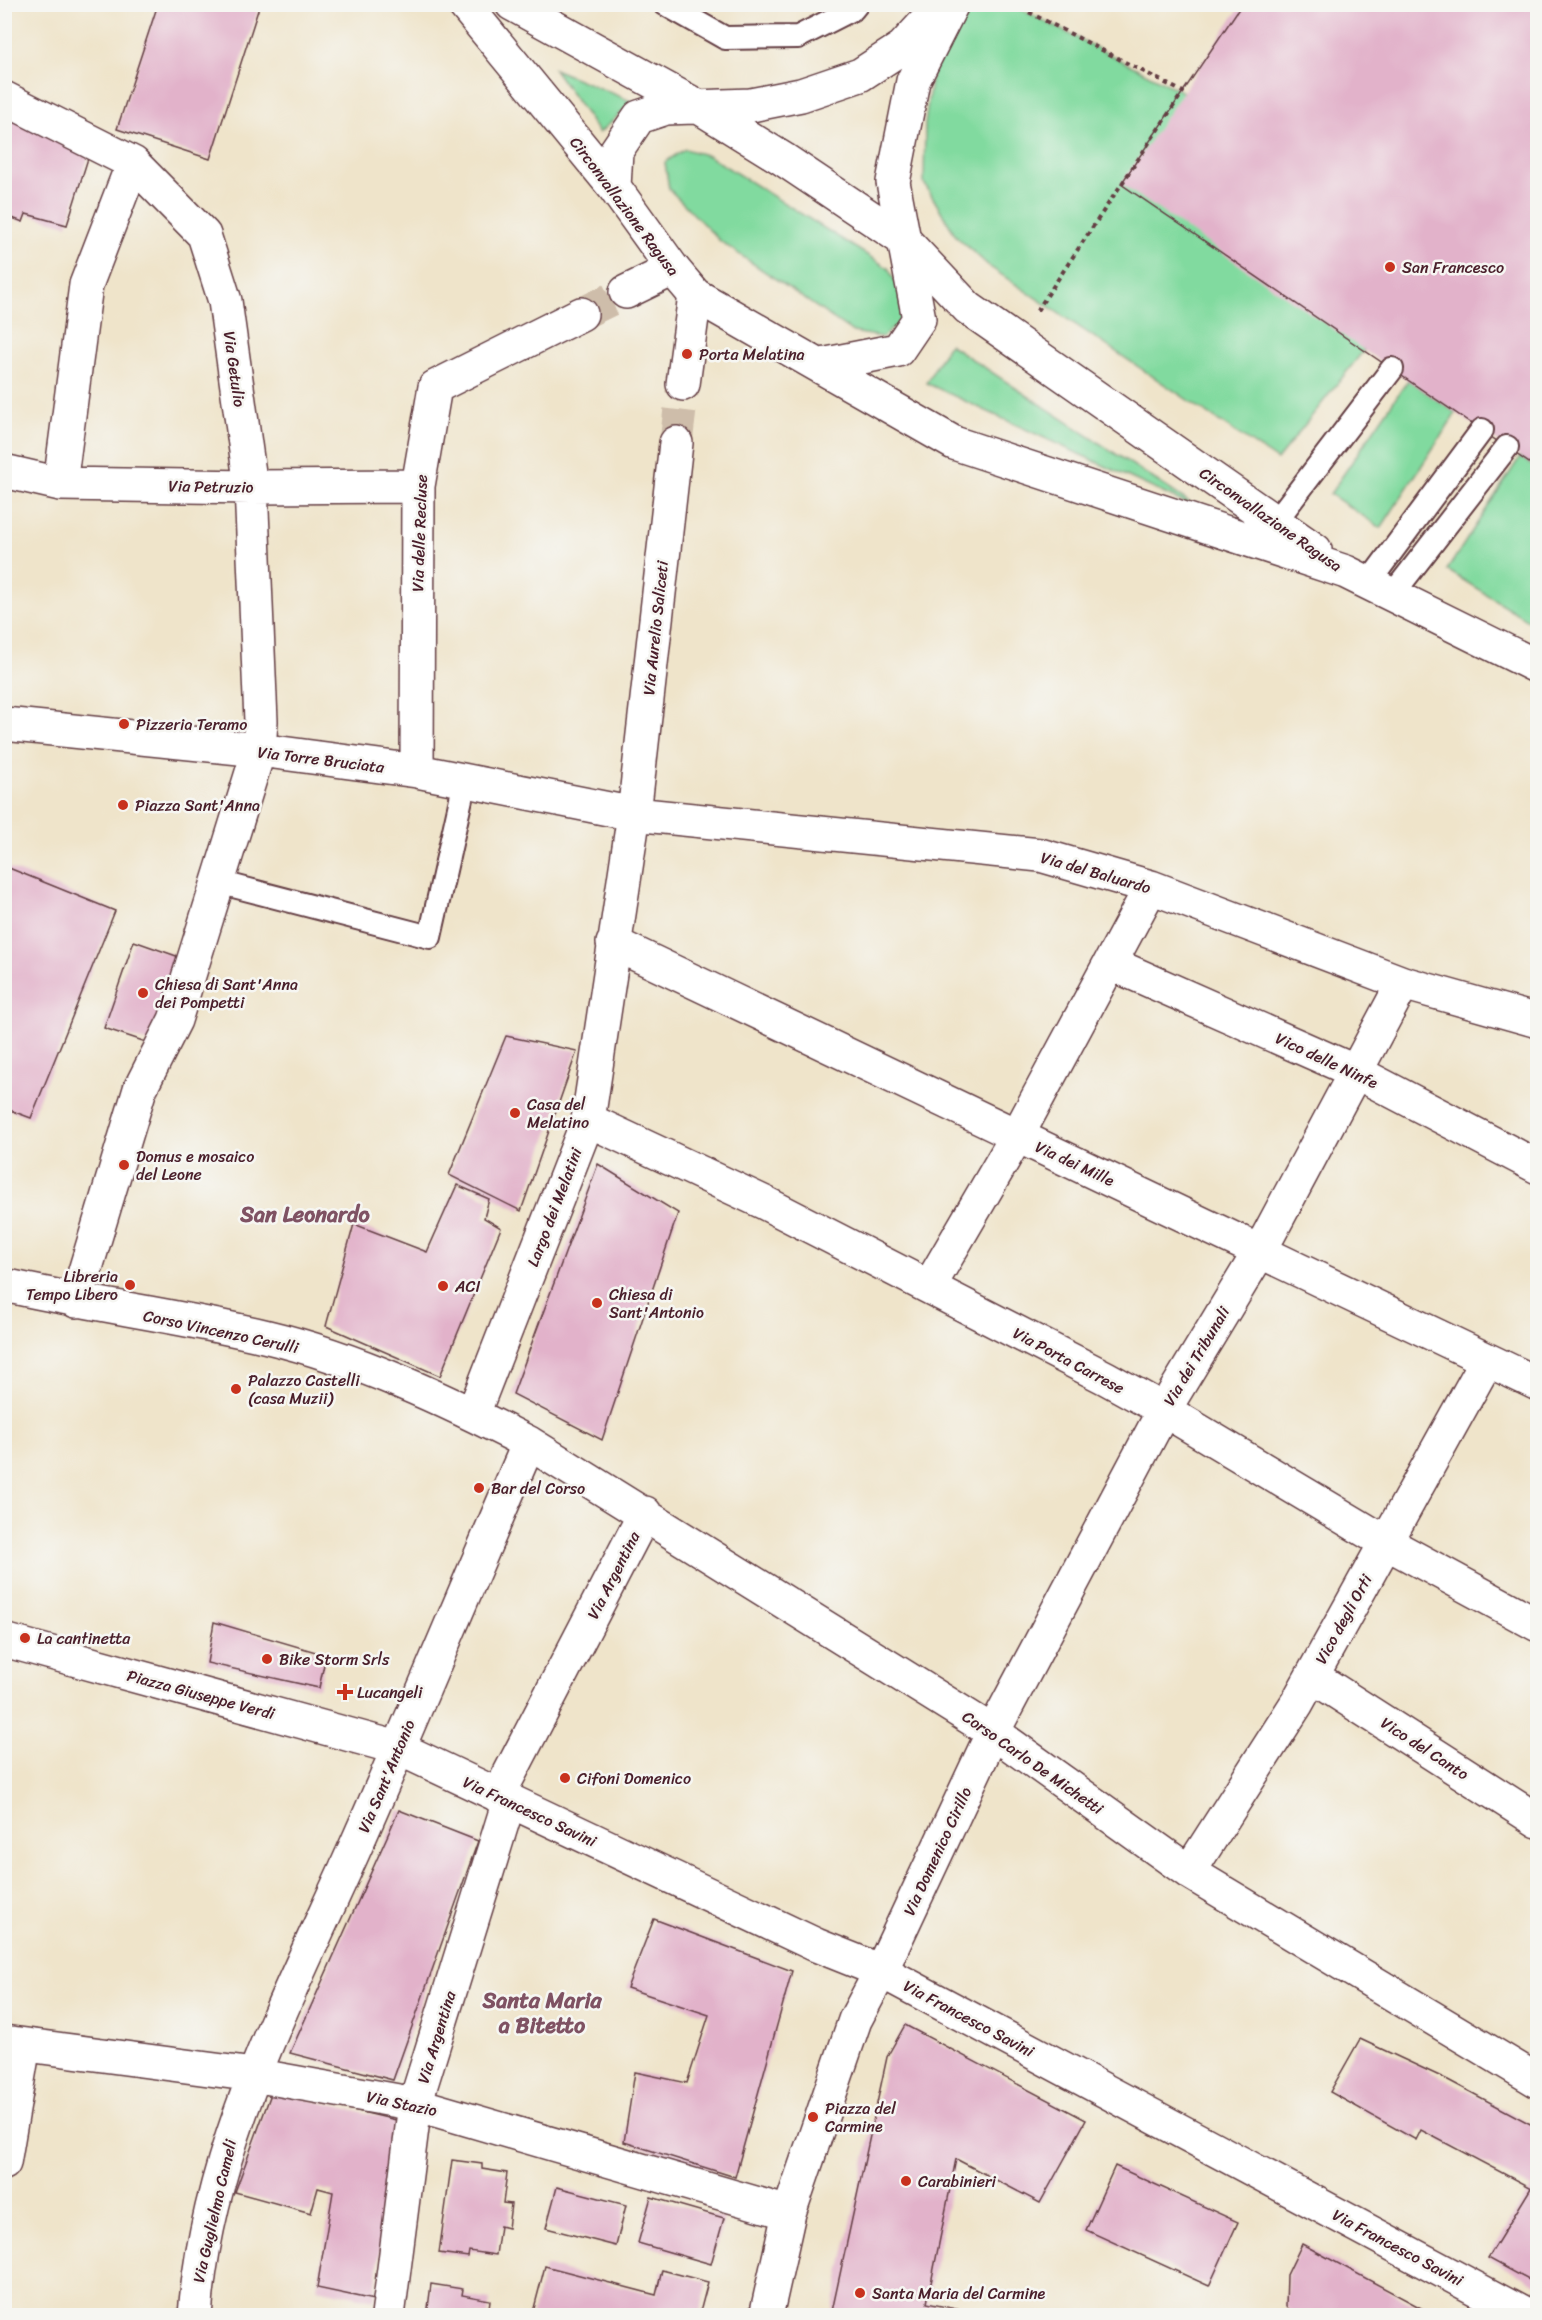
<svg xmlns="http://www.w3.org/2000/svg" width="1542" height="2320" font-family="Sriracha,sans-serif">
<style>
.green{fill:#81da9f;stroke:#667c65;stroke-width:1.5}
.building{fill:#e2b2ca}
.lines{fill:none;stroke-linecap:round;stroke-linejoin:round}
.street-tunnel{stroke:#cebdaa;stroke-width:33;stroke-dasharray:33 16;stroke-linecap:butt}
.lane-casing{stroke:#633d43;stroke-width:26}
.street-casing{stroke:#633d43;stroke-width:36}
.secondary-casing{stroke:#633d43;stroke-width:36}
.path{stroke:#633d43;stroke-width:4;stroke-dasharray:4.5 4.5;stroke-linecap:butt}
.lane{stroke:#fff;stroke-width:22}
.street{stroke:#fff;stroke-width:33}
.secondary{stroke:#fff;stroke-width:33}
.poi-dot{fill:#c8321e;stroke:#f6f6f2;stroke-width:2}
.labels{text-anchor:middle;stroke-width:5;stroke-linejoin:round;paint-order:stroke}
.street-label{font-size:16px;fill:#4a1f2b;stroke:#f6f6f2}
.poi-label{font-size:16px;fill:#4a1f2b;stroke:#f6f6f2;text-anchor:start}
.district-label{font-size:22px;font-weight:bold;fill:#7f5263;stroke:#f6f6f2}
</style>
<rect width="100%" height="100%" fill="#f6f6f2"/>
<filter id="ink" filterUnits="userSpaceOnUse"><feTurbulence type="fractalNoise" baseFrequency=".0167" numOctaves="2"/><feDisplacementMap in="SourceGraphic" scale="12" xChannelSelector="R" yChannelSelector="G"/><feConvolveMatrix kernelMatrix="1 2 1 2 8 2 1 2 1" color-interpolation-filters="sRGB"/></filter>
<filter id="wash" filterUnits="userSpaceOnUse"><feTurbulence type="fractalNoise" baseFrequency=".008" numOctaves="4" result="noise"/><feDisplacementMap in="SourceGraphic" scale="24" xChannelSelector="R" yChannelSelector="G"/><feGaussianBlur stdDeviation="1.35" result="paint"/><feColorMatrix in="noise" values="0 0 0 0 0 0 0 0 0 0 0 0 0 0 0 0 0 1.4 0 .05"/><feComposite in="paint" operator="in"/></filter>
<g filter="url(#wash)">
<rect width="100%" height="100%" fill="#efe4ca"/>
<path class="green" d="M952 5H1013L1183 92 1364 350 1277 460 990 267 956 236 924 183 925 124 931 80Z
M554 69 633 102 599 133Z
M685 149 709 156 888 268 902 294 901 322 882 337 853 332 720 241 669 189 665 162Z
M949 344 1204 512 926 383Z
M1408 380 1456 413 1381 528 1330 494Z
M1520 457 1537 469V626L1447 570Z"/>
<g id="blocks">
<path class="building" d="M158 4H260L210 159 117 129Z
M1242 4H1538V469L1121 184Z
M4 109 90 152 67 225 26 214 23 222 4 215Z
M4 866 115 911 31 1118 4 1108Z
M134 941 182 958 152 1044 104 1028Z
M506 1036 577 1051 521 1211 449 1175Z
M598 1164 678 1213 602 1440 513 1394Z
M457 1185 489 1199 484 1218 501 1228 440 1376 326 1326 354 1224 427 1252Z
M214 1622 326 1655 319 1688 207 1663Z
M399 1810 478 1841 393 2080 290 2053Z
M654 1919 792 1971 735 2177 624 2142 635 2072 687 2083 709 2015 627 1988Z
M905 2025 1086 2120 1040 2203 956 2159 927 2303 966 2311 965 2316H831L887 2057Z
M1360 2039 1448 2080 1538 2128V2285L1488 2258 1531 2188 1421 2130 1416 2140 1330 2092Z
M272 2091 396 2120 374 2300 317 2288 333 2192 318 2188 311 2213 235 2192Z
M452 2160 482 2164V2169L507 2173 503 2203 511 2204 508 2228 500 2226 496 2255 469 2251 468 2257 439 2253Z
M1115 2166 1238 2222 1209 2286 1086 2230Z
M557 2187 626 2205 616 2246 546 2228Z
M651 2197 724 2218 711 2264 638 2243Z
M1302 2244 1436 2316H1298L1286 2307 1287 2275Z
M545 2266 656 2295 662 2270 708 2282 699 2316H532Z
M431 2284 463 2289 462 2295 490 2300 488 2316H427Z"/>
</g>
</g>
<g filter="url(#ink)">
<use href="#blocks" fill-opacity="0" stroke="#633d43" stroke-width="1.5"/>
<g class="lines">
<path class="street-tunnel" d="M581 314 626 292
M676 443 683 384"/>
<defs>
<path id="lane" d="M665 4 725 38 798 37 853 9 857 4
M1275 522 1392 369
M1369 582 1482 430
M1392 595 1507 447
M218 882 430 937 465 781"/>
<path id="street" d="M4 98 133 163 204 235 225 301 251 487 261 721 259 750 175 1020 140 1089 76 1301
M626 292 673 269
M683 384 695 295
M4 471 60 484 251 487 418 486
M60 484 86 285 133 163
M4 724 259 750 417 771 634 814 1040 855 1151 887 1403 983 1538 1021
M417 771 418 486 435 387 581 314
M613 943 1538 1384
M1112 964 1354 1071 1538 1167
M588 1120 765 1203 1106 1378 1164 1410 1385 1542 1538 1625
M4 1285C92 1305 181 1316 268 1337 356 1358 448 1401 529 1443L993 1732 1189 1872 1538 2081
M929 1287 1017 1136 1151 887
M473 1414 588 1120 634 814 676 443
M4 1640 398 1748 816 1945 881 1971 1527 2316
M1312 1676 1538 1821
M498 1796 645 1513
M1189 1872 1297 1703 1487 1360
M4 2042 254 2075 415 2104 789 2213
M4 2163 24 2045
M195 2316C206 2151 288 1998 354 1850 414 1715 470 1578 529 1443
M388 2316 415 2104 509 1801
M766 2316 789 2213 855 2020 881 1971 993 1732 1164 1410 1260 1251 1403 983"/>
<path id="secondary" d="M464 4 614 187 673 269 695 295 954 443 1346 572 1538 667
M512 4 699 107 783 159 904 240 968 308 1315 550
M614 187 616 151 639 117 666 108 751 105 801 95 860 75 903 47 937 10
M822 365 898 350 919 319 893 182 913 81 952 4"/>
</defs>
<use href="#lane" class="lane-casing"/>
<use href="#street" class="street-casing"/>
<use href="#secondary" class="secondary-casing"/>
<path class="path" d="M1013 4 1183 92 1036 312"/>
<use href="#lane" class="lane"/>
<use href="#street" class="street"/>
<use href="#secondary" class="secondary"/>
</g>
</g>
<g class="poi-dot">
<circle cx="1390" cy="267" r="6"/>
<circle cx="687" cy="354" r="6"/>
<circle cx="124" cy="724" r="6"/>
<circle cx="123" cy="805" r="6"/>
<circle cx="143" cy="993" r="6"/>
<circle cx="515" cy="1113" r="6"/>
<circle cx="124" cy="1165" r="6"/>
<circle cx="130" cy="1285" r="6"/>
<circle cx="443" cy="1286" r="6"/>
<circle cx="597" cy="1303" r="6"/>
<circle cx="236" cy="1389" r="6"/>
<circle cx="479" cy="1488" r="6"/>
<circle cx="25" cy="1638" r="6"/>
<circle cx="267" cy="1659" r="6"/>
<path d="M342 1683h6v6h6v6h-6v6h-6v-6h-6v-6h6z"/>
<circle cx="565" cy="1778" r="6"/>
<circle cx="813" cy="2117" r="6"/>
<circle cx="906" cy="2181" r="6"/>
<circle cx="860" cy="2293" r="6"/>
</g>
<g class="labels">
<g class="street-label">
<text transform="translate(625 206) rotate(53)" y="6">Circonvallazione Ragusa</text>
<text transform="translate(235 369) rotate(82)" y="6">Via Getulio</text>
<text transform="translate(211 486) rotate(1)" y="6">Via Petruzio</text>
<text transform="translate(1271 519) rotate(35)" y="6">Circonvallazione Ragusa</text>
<text transform="translate(419 533) rotate(-88)" y="6">Via delle Recluse</text>
<text transform="translate(655 628) rotate(-84)" y="6">Via Aurelio Saliceti</text>
<text transform="translate(321 759) rotate(7)" y="6">Via Torre Bruciata</text>
<text transform="translate(1096 872) rotate(16)" y="6">Via del Baluardo</text>
<text transform="translate(1327 1060) rotate(25)" y="6">Vico delle Ninfe</text>
<text transform="translate(1075 1163) rotate(25)" y="6">Via dei Mille</text>
<text transform="translate(554 1207) rotate(-69)" y="6">Largo dei Melatini</text>
<text transform="translate(221 1331) rotate(12)" y="6">Corso Vincenzo Cerulli</text>
<text transform="translate(1196 1356) rotate(-59)" y="6">Via dei Tribunali</text>
<text transform="translate(1069 1360) rotate(28)" y="6">Via Porta Carrese</text>
<text transform="translate(613 1575) rotate(-63)" y="6">Via Argentina</text>
<text transform="translate(1343 1619) rotate(-61)" y="6">Vico degli Orti</text>
<text transform="translate(201 1694) rotate(15)" y="6">Piazza Giuseppe Verdi</text>
<text transform="translate(1425 1748) rotate(33)" y="6">Vico del Canto</text>
<text transform="translate(1033 1762) rotate(35)" y="6">Corso Carlo De Michetti</text>
<text transform="translate(386 1776) rotate(-67)" y="6">Via Sant'Antonio</text>
<text transform="translate(530 1811) rotate(25)" y="6">Via Francesco Savini</text>
<text transform="translate(937 1851) rotate(-65)" y="6">Via Domenico Cirillo</text>
<text transform="translate(969 2018) rotate(28)" y="6">Via Francesco Savini</text>
<text transform="translate(436 2037) rotate(-73)" y="6">Via Argentina</text>
<text transform="translate(402 2103) rotate(12)" y="6">Via Stazio</text>
<text transform="translate(214 2211) rotate(-77)" y="6">Via Guglielmo Cameli</text>
<text transform="translate(1398 2247) rotate(28)" y="6">Via Francesco Savini</text>
</g>
<g class="poi-label">
<text x="1402" y="273">San Francesco</text>
<text x="699" y="360">Porta Melatina</text>
<text x="136" y="730">Pizzeria Teramo</text>
<text x="135" y="811">Piazza Sant'Anna</text>
<text x="155" y="990">Chiesa di Sant'Anna<tspan x="155" dy="18">dei Pompetti</tspan></text>
<text x="527" y="1110">Casa del<tspan x="527" dy="18">Melatino</tspan></text>
<text x="136" y="1162">Domus e mosaico<tspan x="136" dy="18">del Leone</tspan></text>
<text x="118" y="1282" text-anchor="end">Libreria<tspan x="118" dy="18">Tempo Libero</tspan></text>
<text x="455" y="1292">ACI</text>
<text x="609" y="1300">Chiesa di<tspan x="609" dy="18">Sant'Antonio</tspan></text>
<text x="248" y="1386">Palazzo Castelli<tspan x="248" dy="18">(casa Muzii)</tspan></text>
<text x="491" y="1494">Bar del Corso</text>
<text x="37" y="1644">La cantinetta</text>
<text x="279" y="1665">Bike Storm Srls</text>
<text x="357" y="1698">Lucangeli</text>
<text x="577" y="1784">Cifoni Domenico</text>
<text x="825" y="2114">Piazza del<tspan x="825" dy="18">Carmine</tspan></text>
<text x="918" y="2187">Carabinieri</text>
<text x="872" y="2299">Santa Maria del Carmine</text>
</g>
<g class="district-label">
<text x="305" y="1222">San Leonardo</text>
<text x="542" y="2008">Santa Maria<tspan x="542" dy="25">a Bitetto</tspan></text>
</g>
</g>
<rect width="1542" height="2320" fill="none" stroke="#f6f6f2" stroke-width="24"/>
</svg>
